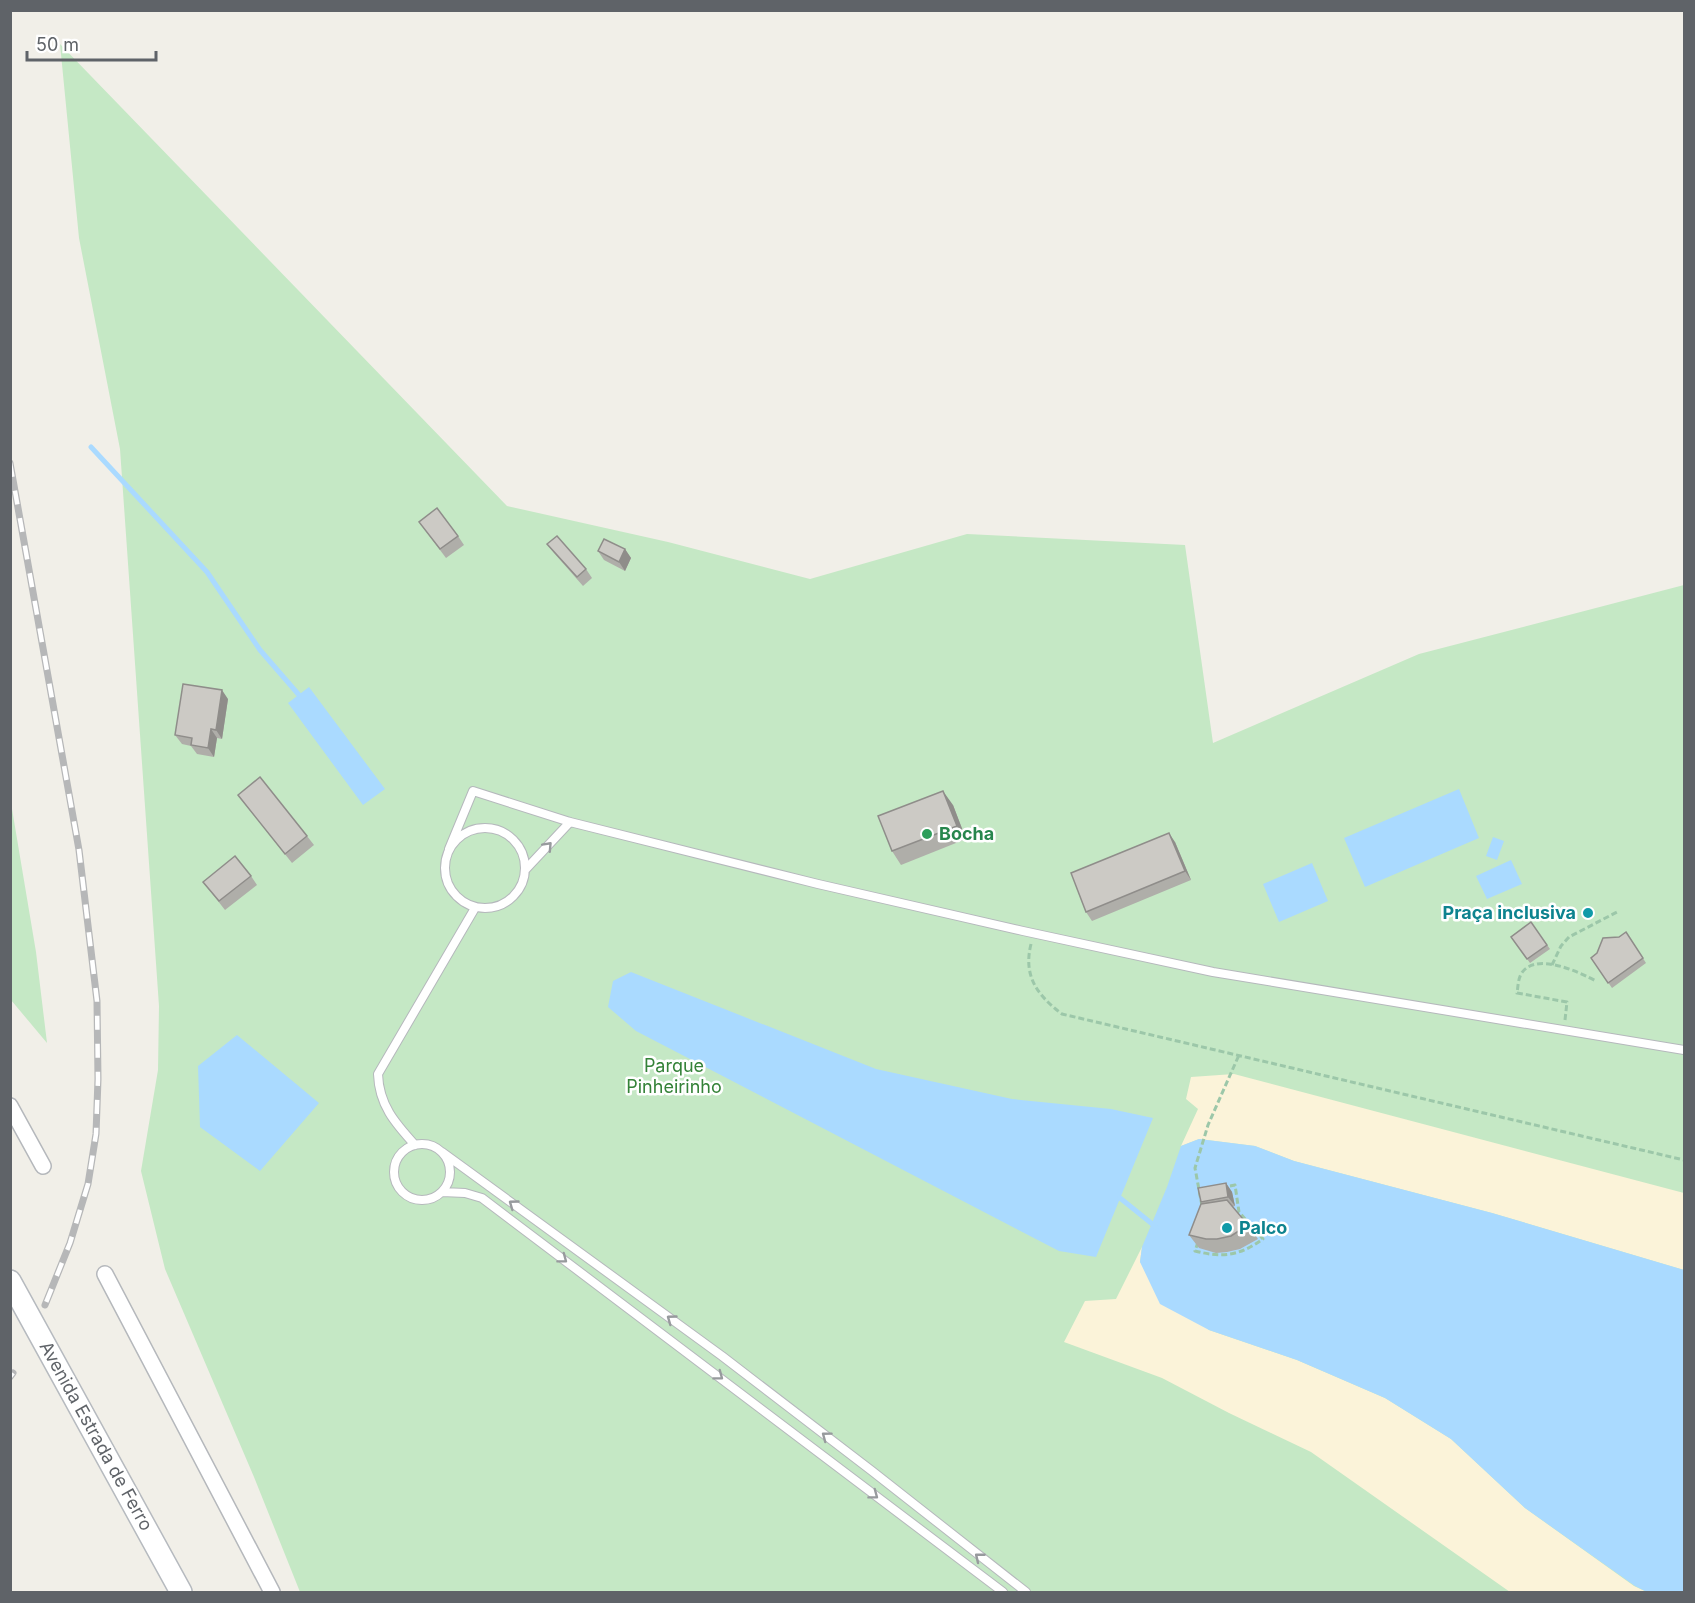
<svg xmlns="http://www.w3.org/2000/svg" width="1695" height="1603" font-family="Inter,sans-serif">
<style>
.green{fill:#c5e8c5}
.sand{fill:#fbf3d9}
.water{fill:#aadaff}
.lines{fill:none;stroke-linecap:round;stroke-linejoin:round}
.stream{stroke:#aadaff;stroke-width:5}
.service-casing{stroke:#b5b8bc;stroke-width:10}
.minor-casing{stroke:#b5b8bc;stroke-width:18}
.secondary-casing{stroke:#b6babf;stroke-width:24}
.path{stroke:#9cc7a9;stroke-width:3;stroke-dasharray:6 3;stroke-linecap:butt}
.service{stroke:#fff;stroke-width:8}
.minor{stroke:#fff;stroke-width:15}
.secondary{stroke:#fff;stroke-width:21}
.rail-casing{stroke:#b6b7b8;stroke-width:7}
.rail{stroke:#fff;stroke-width:4.5;stroke-dasharray:14;stroke-linecap:butt}
.wall{fill:#afaea9}
.shaded-wall{fill:#8f8d8a}
.building{fill:#cccac5;stroke:#8f8d8a;stroke-width:1.5}
.oneway{stroke:#979a9d}
.leisure-dot{fill:#2e9e5b;stroke:#fff;stroke-width:2}
.culture-dot{fill:#0f9aa8;stroke:#fff;stroke-width:2}
.labels{text-anchor:middle;stroke-width:5;stroke-linejoin:round;paint-order:stroke}
.leisure-label{font-size:18px;font-weight:bold;fill:#27864d;stroke:#fff;text-anchor:start}
.culture-label{font-size:18px;font-weight:bold;fill:#0d838f;stroke:#fff;text-anchor:end}
.park-label{font-size:18px;fill:#348238;stroke:#fff}
.street-label{font-size:18px;fill:#5f6368;stroke:#fff}
</style>
<rect width="100%" height="100%" fill="#f1efe8"/>
<path class="green" d="M60 44 507 506 668 542 810 579 967 534 1185 545 1213 743 1419 654 1684 585V1592H300L254 1477 165 1269 141 1171 158 1070 159 1006 120 449 79 238Z
M11 803 36 952 47 1043 11 1000Z"/>
<path class="sand" d="M1234 1074 1684 1193V1270L1492 1213 1294 1161 1255 1146 1199 1139 1181 1146 1198 1109 1186 1099 1191 1077Z
M1142 1247 1140 1262 1209 1330 1297 1360 1385 1398 1451 1439 1525 1508 1634 1586 1647 1592H1510L1311 1452 1229 1413 1162 1378 1064 1342 1085 1301 1116 1299Z"/>
<path class="water" d="M309 687 385 789 363 805 288 703Z
M1459 789 1479 838 1365 887 1344 838Z
M1493 837 1504 841 1497 860 1486 856Z
M1511 860 1522 884 1487 899 1476 876Z
M1312 863 1328 901 1279 922 1263 884Z
M631 972 876 1069 1012 1099 1111 1109 1153 1118 1096 1257 1059 1251 636 1031 608 1007 613 981Z
M237 1035 319 1103 260 1171 200 1127 198 1066Z
M1199 1139 1255 1146 1294 1161 1492 1213 1684 1270V1592H1647L1635 1586 1525 1508 1451 1439 1385 1398 1297 1360 1209 1330 1160 1304 1140 1262 1142 1247 1167 1187 1181 1146Z"/>
<g class="lines">
<path class="stream" d="M91 447 207 572 260 650 299 695
M1120 1198 1156 1227"/>
<defs>
<path id="service" d="M445 868a40 40 0 1 1 80 0a40 40 0 1 1-80 0Z
M449 849 473 791 570 822 818 884 1023 931 1213 972 1684 1050
M526 869 570 822
M394 1172a28 28 0 1 1 56 0a28 28 0 1 1-56 0Z
M415 1145C395 1123 379 1105 378 1074L475 908
M442 1152 722 1356 872 1471 1026 1592
M442 1192 465 1193 482 1198 1003 1592"/>
<path id="minor" d="M10 1106 43 1166
M105 1274 272 1592"/>
<path id="secondary" d="M10 1281 181 1592"/>
</defs>
<use href="#service" class="service-casing"/>
<use href="#minor" class="minor-casing"/>
<use href="#secondary" class="secondary-casing"/>
<path class="path" d="M1031 944C1023 976 1037 995 1062 1014L1684 1160
M1552 965 1561 946 1569 937 1617 912
M1565 1020 1567 1002 1517 993C1518 987 1518 980 1521 974 1535 951 1579 972 1596 981
M1202 1206 1195 1168 1208 1125 1239 1055
M1198 1242 1195 1251C1223 1258 1239 1256 1263 1239L1239 1212 1235 1185 1225 1187"/>
<use href="#service" class="service"/>
<use href="#minor" class="minor"/>
<use href="#secondary" class="secondary"/>
<defs>
<path id="rail" d="M10 463 79 850 97 1001 98 1079 96 1134 88 1184 70 1243 45 1305
M10 1377 13 1373"/>
</defs>
<use href="#rail" class="rail-casing"/>
<use href="#rail" class="rail"/>
</g>
<path class="wall" d="M419 522 458 536 464 545 446 558Z
M547 544 586 569 592 578 583 586 554 553Z
M625 549 631 558 625 571 604 560 598 551Z
M228 699 222 739 217 738 214 757 197 754 191 746 182 744 175 735Z
M238 795 307 836 314 845 292 863Z
M953 805 966 839 901 865 892 851Z
M1175 842 1191 880 1092 921 1086 912Z
M251 876 257 885 225 910 203 882Z
M1531 922 1550 949 1530 963 1511 937Z
M1626 932 1646 963 1612 988 1591 958Z
M1226 1183 1232 1192 1235 1206 1232 1207 1248 1225 1258 1239 1240 1249 1227 1252 1216 1253 1199 1248 1189 1235 1202 1204 1201 1202Z"/>
<path class="shaded-wall" d="M625 549 631 558 625 571 619 562Z
M222 690 228 699 222 739 216 730Z
M211 729 217 738 214 757 208 748Z
M943 791 953 805 966 839 957 826Z
M1169 833 1175 842 1191 880 1185 871Z
M1226 1183 1232 1192 1235 1206 1228 1197Z"/>
<path class="building" d="M437 508 458 536 440 549 419 522Z
M557 536 586 569 577 577 547 544Z
M604 539 625 549 619 562 598 551Z
M183 684 222 690 216 730 211 729 208 748 191 745 192 738 175 735Z
M260 777 307 836 285 854 238 795Z
M943 791 957 826 892 851 878 816Z
M1169 833 1185 871 1086 912 1071 873Z
M235 856 251 876 219 901 203 882Z
M1531 922 1547 945 1527 959 1511 937Z
M1626 932 1643 958 1608 983 1591 958 1597 953 1603 938 1619 937Z
M1226 1183 1228 1197 1201 1202 1198 1188Z
M1227 1200 1248 1225 1231 1236 1217 1239H1206L1189 1235 1201 1204Z"/>
<defs><path id="oneway-chevron" d="M-2-3.5L2.5 0L-2 3.5" fill="none" stroke-width="1.6" stroke-linecap="round" stroke-linejoin="round" transform="scale(1.5)"/></defs>
<g class="oneway">
<use href="#oneway-chevron" transform="translate(548 846) rotate(-47)"/>
<use href="#oneway-chevron" transform="translate(513 1204) rotate(-144)"/>
<use href="#oneway-chevron" transform="translate(563 1259) rotate(37)"/>
<use href="#oneway-chevron" transform="translate(671 1319) rotate(-144)"/>
<use href="#oneway-chevron" transform="translate(719 1376) rotate(37)"/>
<use href="#oneway-chevron" transform="translate(826 1436) rotate(-143)"/>
<use href="#oneway-chevron" transform="translate(874 1495) rotate(37)"/>
<use href="#oneway-chevron" transform="translate(979 1557) rotate(-141)"/>
</g>
<circle class="leisure-dot" cx="927" cy="834" r="6"/>
<g class="culture-dot">
<circle cx="1588" cy="913" r="6"/>
<circle cx="1227" cy="1228" r="6"/>
</g>
<g class="labels">
<g class="leisure-label">
<text x="939" y="840">Bocha</text>
</g>
<g class="culture-label">
<text x="1576" y="919">Praça inclusiva</text>
<text x="1239" y="1234" text-anchor="start">Palco</text>
</g>
<g class="park-label">
<text x="674" y="1072">Parque<tspan x="674" dy="21">Pinheirinho</tspan></text>
</g>
<g class="street-label">
<text transform="translate(96 1436) rotate(61)" y="6">Avenida Estrada de Ferro</text>
</g>
</g>
<rect width="1695" height="1603" fill="none" stroke="#5f6368" stroke-width="24"/>
<path d="M27 51v9h129v-9" fill="none" stroke="#5f6368" stroke-width="3"/>
<text x="36" y="51" font-size="18" fill="#5f6368" stroke="#ffffff" stroke-width="4.5" paint-order="stroke">50 m</text>
</svg>
